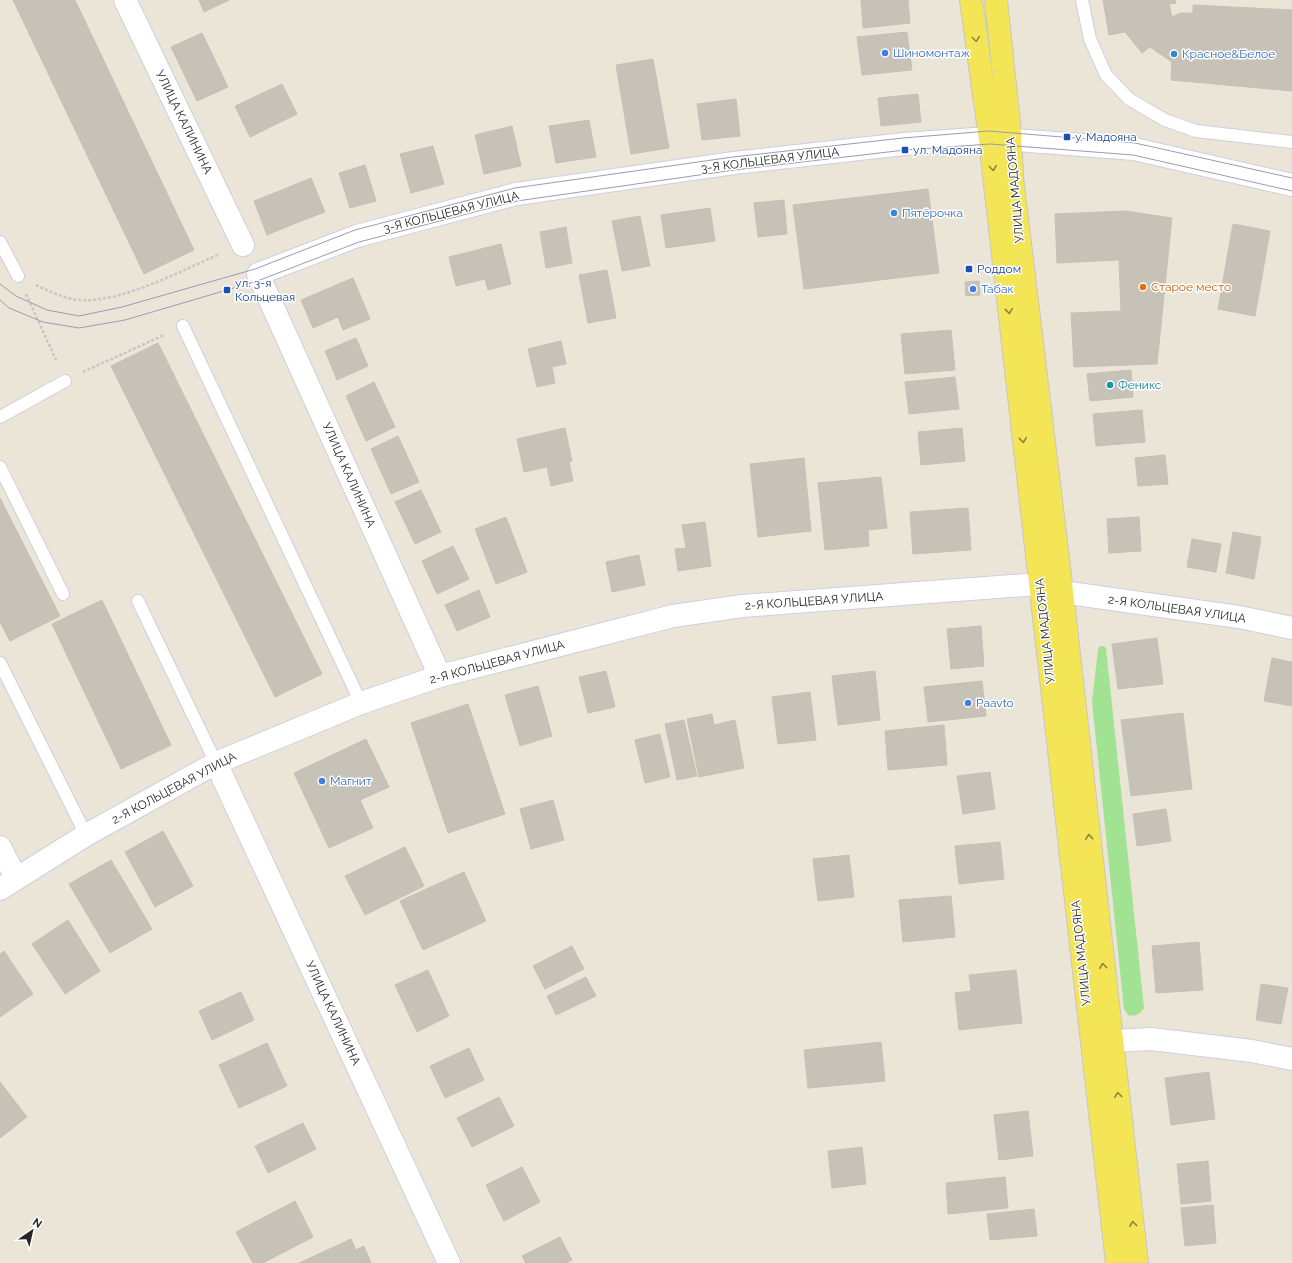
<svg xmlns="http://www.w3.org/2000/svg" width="1292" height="1263" font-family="Raleway,sans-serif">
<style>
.green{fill:#a2e393}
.building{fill:#c6c2b8;stroke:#c6c1b2}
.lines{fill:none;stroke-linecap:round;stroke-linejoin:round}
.lane-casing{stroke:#cecee1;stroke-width:14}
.street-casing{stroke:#cecee1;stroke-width:24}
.primary-casing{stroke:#c7c7c7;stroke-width:24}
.path{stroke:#c7c7c7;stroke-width:2.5;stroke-dasharray:3 2;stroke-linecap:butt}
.lane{stroke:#fff;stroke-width:12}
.street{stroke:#fff;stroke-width:22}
.primary{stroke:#f3e555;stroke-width:22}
.tram{stroke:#9b9bb3;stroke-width:1}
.oneway{stroke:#8d863e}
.shop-dot{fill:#3f7fe0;stroke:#fff;stroke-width:1.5}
.transit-dot{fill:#1a4fb4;stroke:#fff;stroke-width:1.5}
.food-dot{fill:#e8710a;stroke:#fff;stroke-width:1.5}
.culture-dot{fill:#0f9aa8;stroke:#fff;stroke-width:1.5}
.labels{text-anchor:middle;stroke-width:3;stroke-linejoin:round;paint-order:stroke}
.shop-label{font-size:12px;fill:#366cbe;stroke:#fff;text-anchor:start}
.street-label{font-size:12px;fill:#272727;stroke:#fff}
.transit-label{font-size:12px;fill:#164399;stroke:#fff;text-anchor:start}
.food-label{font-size:12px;fill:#c56008;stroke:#fff;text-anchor:start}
.culture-label{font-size:12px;fill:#0d838f;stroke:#fff;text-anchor:start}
</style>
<rect width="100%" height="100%" fill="#ebe5d8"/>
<path class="green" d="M1100 646H1104L1106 648 1144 1008C1139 1015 1136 1017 1128 1015L1124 1009 1092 702 1098 649Z"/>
<path class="building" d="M13 0H75L194 250 144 274Z
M199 0H229L204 12Z
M861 0H908L910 23 863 28Z
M1103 0H1175L1176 3 1169 4 1172 17 1150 47 1142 53 1125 32 1109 35Z
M1193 5 1292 10V91L1171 80 1172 62 1150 47 1172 17 1180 13H1193Z
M907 32 912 70 862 75 857 37Z
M202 33 215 60 184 74 171 47Z
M653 59 669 148 631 154 616 65Z
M215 60 228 87 197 101 184 74Z
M282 84 297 114 250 137 235 106Z
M918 94 921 122 881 126 878 98Z
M736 99 740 136 702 140 697 104Z
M589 120 596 157 556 163 549 126Z
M512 126 521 166 484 174 475 135Z
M433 146 444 184 411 193 400 154Z
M365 165 376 201 350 208 339 173Z
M311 178 325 212 296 223 282 190Z
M928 189 939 273 804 289 793 205Z
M282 190 296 223 267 235 254 201Z
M784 200 787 234 758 237 754 203Z
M710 208 715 241 666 248 661 215Z
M1126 211 1172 218 1157 364 1074 367 1071 313 1121 311 1119 260 1057 263 1055 214Z
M640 216 650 266 622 271 612 221Z
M1233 224 1270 231 1255 316 1218 309Z
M566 227 572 263 546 268 540 232Z
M501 244 511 284 488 290 485 279 456 286 449 257Z
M607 270 616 318 588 323 579 275Z
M353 278 370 319 343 330 338 317 313 328 301 300Z
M979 281 980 295 966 296 965 282Z
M951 330 955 370 905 374 901 334Z
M356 338 368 366 337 380 325 351Z
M561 341 566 364 552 367 555 383 537 387 528 349Z
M158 343 322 674 275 697 111 366Z
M1131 370 1133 397 1090 401 1087 374Z
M955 377 959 409 909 414 905 382Z
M374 382 395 427 366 441 346 396Z
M1142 410 1145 442 1096 446 1093 414Z
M565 428 572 461 569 462 573 481 551 486 547 467 524 472 517 439Z
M962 428 965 461 921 465 918 432Z
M398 436 419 482 391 494 371 449Z
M1165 455 1168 484 1138 486 1135 458Z
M804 458 811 531 758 537 750 464Z
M881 477 887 528 868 530 869 546 825 550 818 483Z
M421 490 441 532 415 544 395 502Z
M0 498 60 616 10 641 0 622Z
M968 508 971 550 913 554 910 512Z
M506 517 527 572 496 584 475 529Z
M1139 517 1141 551 1109 553 1107 519Z
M705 522 711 566 678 571 675 549 686 548 682 525Z
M1233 532 1261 537 1254 579 1226 573Z
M1192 539 1221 544 1216 572 1187 567Z
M453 546 469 579 437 594 422 561Z
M639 555 645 585 612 592 606 562Z
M479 590 490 617 457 631 445 605Z
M102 600 171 745 121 769 52 624Z
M981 626 984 666 951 669 947 629Z
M1157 638 1163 684 1118 689 1112 644Z
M1272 658 1292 662V706L1264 701Z
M606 671 615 707 588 713 579 677Z
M875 671 880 720 838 725 832 676Z
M982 681 986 716 928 722 924 687Z
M538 686 552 736 520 746 505 695Z
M810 692 816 740 778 744 772 697Z
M468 704 505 814 448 833 411 723Z
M1183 713 1192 789 1131 796 1121 720Z
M712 714 714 725 735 720 744 768 699 777 687 719Z
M684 720 697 776 677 780 665 724Z
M944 725 947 765 888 770 885 731Z
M660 734 670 777 645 783 635 740Z
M366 739 389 787 360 800 373 828 329 848 294 773Z
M990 772 995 809 963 814 957 776Z
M553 800 564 840 531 849 520 809Z
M1166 809 1171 841 1137 846 1133 814Z
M163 831 193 886 155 907 125 852Z
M1000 842 1004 879 959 884 955 846Z
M405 847 424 886 365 915 345 876Z
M849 855 854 897 818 901 813 859Z
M111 860 152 929 110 953 69 884Z
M464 872 486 921 423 950 400 901Z
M951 896 955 937 903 942 899 900Z
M68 920 100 971 65 994 32 944Z
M1199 942 1203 990 1156 993 1152 946Z
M572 946 584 969 545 989 533 966Z
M4 951 33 994 0 1017V954Z
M428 970 449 1016 417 1032 395 985Z
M1016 970 1022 1023 959 1030 955 993 971 991 969 975Z
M586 977 596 996 556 1015 547 996Z
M1261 984 1288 988 1281 1024 1256 1020Z
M241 992 254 1020 212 1040 199 1011Z
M881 1042 885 1081 808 1088 804 1050Z
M267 1043 287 1086 239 1108 219 1065Z
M469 1048 484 1080 445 1098 430 1066Z
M1209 1072 1215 1119 1171 1125 1165 1078Z
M0 1082 27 1117 0 1138Z
M499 1097 514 1126 472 1147 457 1118Z
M1028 1111 1033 1156 999 1160 994 1115Z
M303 1123 316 1149 268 1173 255 1146Z
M862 1147 866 1184 832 1188 828 1151Z
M1208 1161 1211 1201 1181 1204 1177 1164Z
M522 1167 540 1202 504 1221 486 1185Z
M1005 1177 1008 1208 948 1214 946 1183Z
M295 1201 313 1237 263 1263H253L236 1232Z
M1213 1205 1216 1243 1185 1246 1181 1208Z
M1034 1209 1037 1236 990 1240 987 1214Z
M560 1237 572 1260 566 1263H526L522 1256Z
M351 1239 356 1250 364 1246 371 1263H299Z"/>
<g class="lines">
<defs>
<path id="lane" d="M1082 0 1090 39 1106 75 1129 99 1165 120 1196 131 1292 142
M0 242 18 276
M183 326 361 703
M0 417 65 381
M0 467 63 594
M138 601 216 763
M0 663 86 835"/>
<path id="street" d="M125 0 243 245
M1062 592 1239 617 1292 628
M440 676 258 274 357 236 516 194 734 163 904 144 989 138 1134 149 1292 185
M216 763 449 1263
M0 847 16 878
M0 889 86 835 216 763 361 703 440 676 673 616 742 606 1039 584
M1112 1041 1151 1039 1252 1051 1292 1059"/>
<path id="primary" d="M971 0 989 131 1117 1263
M996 0 1010 133 1012 177 1062 592 1137 1263"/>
</defs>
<use href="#lane" class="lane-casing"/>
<use href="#street" class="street-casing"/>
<use href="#primary" class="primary-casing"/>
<path class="path" d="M36 285C49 291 65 299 79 300 122 303 180 271 220 254
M26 294 57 362
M83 372 164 335"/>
<use href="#lane" class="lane"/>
<use href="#street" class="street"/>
<use href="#primary" class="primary"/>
<path class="tram" d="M0 284 16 296 47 310 79 316 122 307 255 269 355 230 515 188 733 157 903 138 989 131 1135 143 1292 178
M0 300 9 308 43 322 79 328 125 320 227 290 260 280 359 242 517 201 734 170 905 150 990 144 1133 155 1292 191"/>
</g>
<defs><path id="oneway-chevron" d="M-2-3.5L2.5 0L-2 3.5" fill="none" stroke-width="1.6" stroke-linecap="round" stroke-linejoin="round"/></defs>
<g class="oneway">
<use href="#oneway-chevron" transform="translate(976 39) rotate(82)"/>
<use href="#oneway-chevron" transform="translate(993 168) rotate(83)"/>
<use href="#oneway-chevron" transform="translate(1009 311) rotate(84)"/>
<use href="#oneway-chevron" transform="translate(1023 440) rotate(84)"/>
<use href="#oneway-chevron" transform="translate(1089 837) rotate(-96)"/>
<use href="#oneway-chevron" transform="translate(1103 966) rotate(-96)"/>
<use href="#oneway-chevron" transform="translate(1118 1095) rotate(-97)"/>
<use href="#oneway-chevron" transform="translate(1133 1224) rotate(-97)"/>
</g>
<g class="shop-dot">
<circle cx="885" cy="53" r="4"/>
<circle cx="1174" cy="54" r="4"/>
<circle cx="894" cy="213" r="4"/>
<circle cx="973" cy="289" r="4"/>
<circle cx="968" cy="703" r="4"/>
<circle cx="322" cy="781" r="4"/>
</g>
<g class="transit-dot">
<rect x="1063" y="133" width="8" height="8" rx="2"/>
<rect x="901" y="146" width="8" height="8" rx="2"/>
<rect x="965" y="265" width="8" height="8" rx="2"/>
<rect x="223" y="286" width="8" height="8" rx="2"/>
</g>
<circle class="food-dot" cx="1143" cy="287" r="4"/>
<circle class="culture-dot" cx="1110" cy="385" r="4"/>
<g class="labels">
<g class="shop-label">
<text x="893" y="57">Шиномонтаж</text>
<text x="1182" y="58">Красное&amp;Белое</text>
<text x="902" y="217">Пятёрочка</text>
<text x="981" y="293">Табак</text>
<text x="976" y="707">Paavto</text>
<text x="330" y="785">Магнит</text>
</g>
<g class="street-label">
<text transform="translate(184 122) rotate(64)" y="4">УЛИЦА КАЛИНИНА</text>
<text transform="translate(770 160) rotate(-7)" y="4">3-Я КОЛЬЦЕВАЯ УЛИЦА</text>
<text transform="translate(1015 190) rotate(-95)" y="4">УЛИЦА МАДОЯНА</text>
<text transform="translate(451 212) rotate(-14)" y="4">3-Я КОЛЬЦЕВАЯ УЛИЦА</text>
<text transform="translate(349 475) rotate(66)" y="4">УЛИЦА КАЛИНИНА</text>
<text transform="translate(814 601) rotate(-4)" y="4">2-Я КОЛЬЦЕВАЯ УЛИЦА</text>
<text transform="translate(1177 609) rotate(8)" y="4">2-Я КОЛЬЦЕВАЯ УЛИЦА</text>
<text transform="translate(1045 631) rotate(-96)" y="4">УЛИЦА МАДОЯНА</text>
<text transform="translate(497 662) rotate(-15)" y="4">2-Я КОЛЬЦЕВАЯ УЛИЦА</text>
<text transform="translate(174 788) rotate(-28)" y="4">2-Я КОЛЬЦЕВАЯ УЛИЦА</text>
<text transform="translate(1081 953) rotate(-96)" y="4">УЛИЦА МАДОЯНА</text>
<text transform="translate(333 1013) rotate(65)" y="4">УЛИЦА КАЛИНИНА</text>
</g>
<g class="transit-label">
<text x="1075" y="141">у. Мадояна</text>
<text x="913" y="154">ул. Мадояна</text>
<text x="977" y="273">Роддом</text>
<text x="235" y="287">ул. 3-я<tspan x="235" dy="14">Кольцевая</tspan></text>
</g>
<g class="food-label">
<text x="1151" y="291">Старое место</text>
</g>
<g class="culture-label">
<text x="1118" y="389">Феникс</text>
</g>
</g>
<g transform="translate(32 1231) rotate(34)" stroke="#ffffff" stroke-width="3" paint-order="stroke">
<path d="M0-3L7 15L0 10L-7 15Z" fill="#272727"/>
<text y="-6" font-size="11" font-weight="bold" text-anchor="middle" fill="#272727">N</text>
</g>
</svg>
